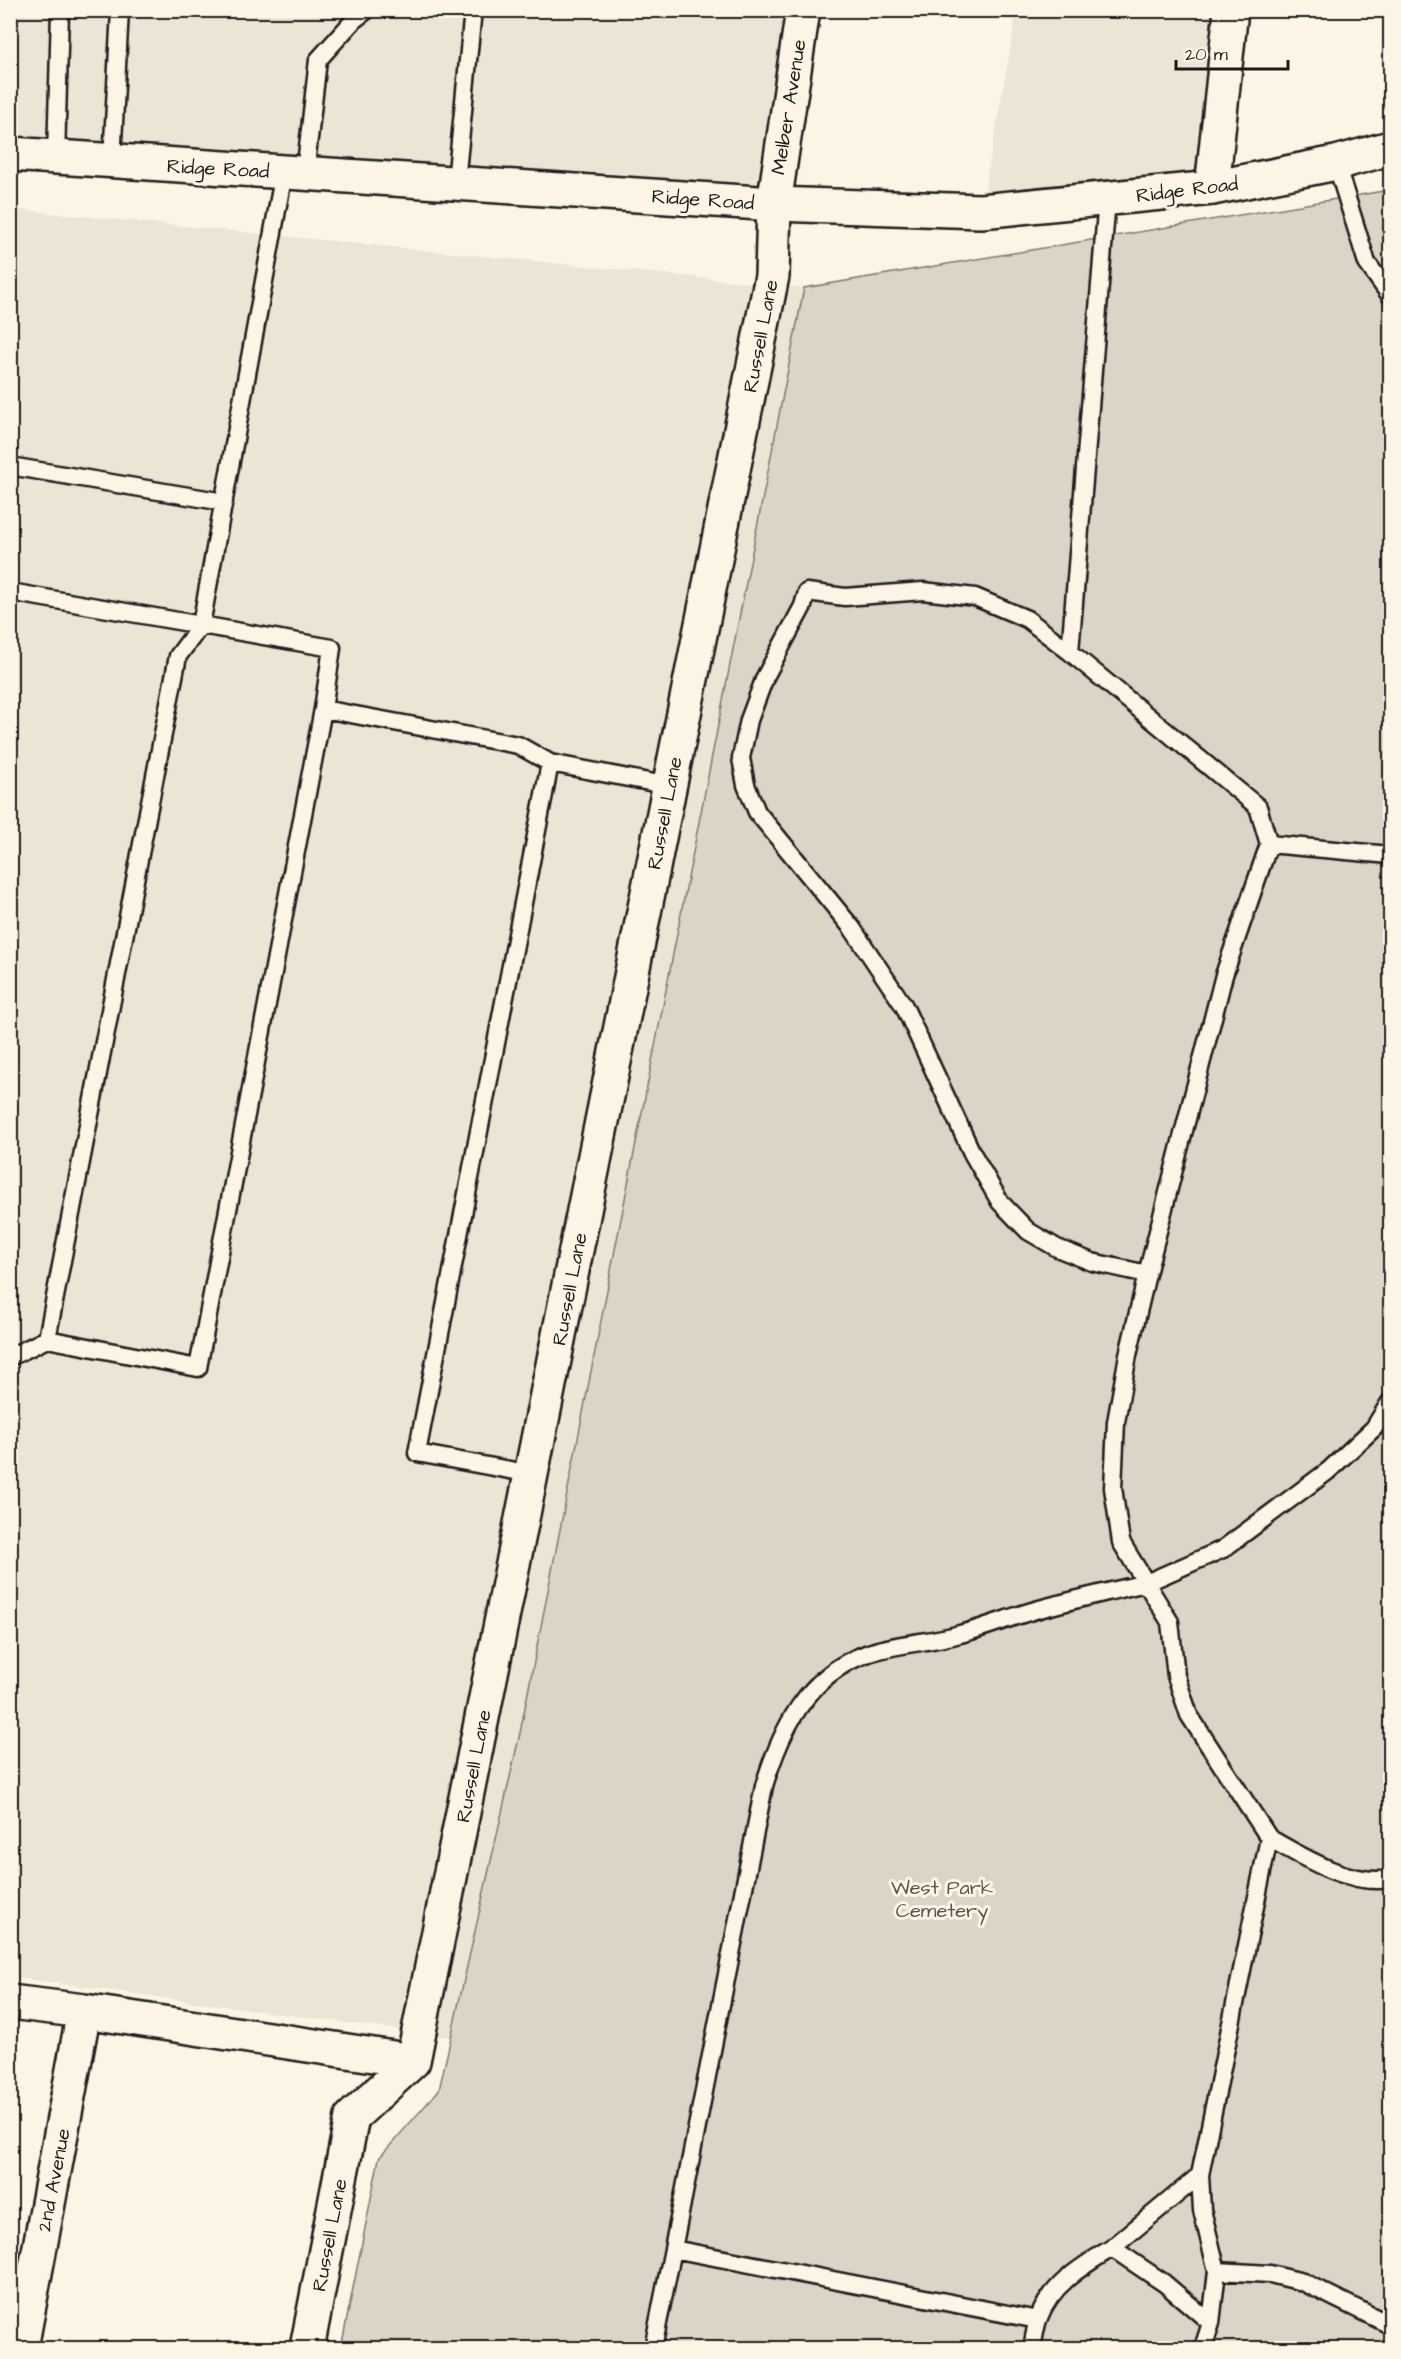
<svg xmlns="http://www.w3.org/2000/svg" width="1401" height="2359" font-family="'Architects Daughter',sans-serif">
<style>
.built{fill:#ebe5d6}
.green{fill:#dbd5c8;stroke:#7c7872;stroke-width:1.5}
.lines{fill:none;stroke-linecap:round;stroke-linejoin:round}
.lane-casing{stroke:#1c1c1c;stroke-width:21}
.street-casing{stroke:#1c1c1c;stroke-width:38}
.secondary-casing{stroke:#1c1c1c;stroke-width:38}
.lane{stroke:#fcf5e5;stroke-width:16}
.street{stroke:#fcf5e5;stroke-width:33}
.secondary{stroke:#fcf5e5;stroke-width:33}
.labels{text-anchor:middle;stroke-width:6;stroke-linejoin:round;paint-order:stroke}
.street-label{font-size:20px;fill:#1c1c1c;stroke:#fcf5e5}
.park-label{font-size:20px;fill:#555450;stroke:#fcf5e5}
</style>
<rect width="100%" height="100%" fill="#fcf5e5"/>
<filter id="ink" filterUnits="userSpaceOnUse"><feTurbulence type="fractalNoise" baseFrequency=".0167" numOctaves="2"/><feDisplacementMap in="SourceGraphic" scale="12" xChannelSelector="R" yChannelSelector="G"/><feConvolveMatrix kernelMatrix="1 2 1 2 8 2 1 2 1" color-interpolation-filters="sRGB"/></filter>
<g filter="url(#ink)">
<path class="built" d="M10 11H803L774 204 11 154Z
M1017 11H1231L1212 188 981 211Z
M11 209 804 288 520 1733 451 2037 11 1977Z"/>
<path class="green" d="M1390 190V2348H341L379 2158 439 2090 520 1733 804 288Z"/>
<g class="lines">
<defs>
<path id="lane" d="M56 158 60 10
M112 161 120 10
M1336 163 1367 263 1390 295
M305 173 318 60 355 19 367 10
M456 182 473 10
M10 466 224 502
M10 592 201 625 284 172
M1070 652 1107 199
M323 709 198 1368 47 1339 178 656 201 625 332 648 323 709 518 745 550 763
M1269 844 1224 975 1147 1274 1128 1355 1116 1422 1113 1488 1121 1542 1146 1583 1223 1549 1328 1471 1374 1428 1390 1402
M1147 1274 1092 1262 1057 1248 1028 1231 1000 1202 972 1153 904 1006 852 928 757 812 746 785 741 758 749 720 765 677 803 606 807 592 845 597 923 591 975 597 1027 619 1070 652 1258 807 1269 844 1390 855
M10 1357 47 1339
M531 1474 417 1453 550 763 670 786
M1200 2175 1269 1838C1303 1857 1349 1886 1390 1879
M1112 2248 1200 2175 1202 2210 1217 2271 1211 2323
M1217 2271 1270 2274 1303 2282 1390 2325
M1038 2320 673 2249 764 1786C781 1730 807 1675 866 1654 896 1643 929 1643 960 1634 988 1627 1015 1615 1043 1608 1077 1599 1111 1591 1146 1583L1170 1622 1176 1676 1189 1715 1269 1838
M653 2348 673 2249
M1032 2348C1034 2339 1035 2329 1038 2320 1050 2285 1082 2266 1112 2248L1164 2283 1211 2323 1203 2348"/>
<path id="street" d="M1212 188 1231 10
M10 2002 84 2011 413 2061
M21 2348 84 2011
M307 2348 352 2117 413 2061 772 276 774 204 803 10"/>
<path id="secondary" d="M10 154 774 204 981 211 1212 188 1336 163 1390 148"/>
</defs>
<use href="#lane" class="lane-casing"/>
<use href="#street" class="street-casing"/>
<use href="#secondary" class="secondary-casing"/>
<use href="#lane" class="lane"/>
<use href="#street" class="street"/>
<use href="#secondary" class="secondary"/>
</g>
</g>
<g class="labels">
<g class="street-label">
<text transform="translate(788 107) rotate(-81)" y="7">Melber Avenue</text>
<text transform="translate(218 168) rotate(3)" y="7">Ridge Road</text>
<text transform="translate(1187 189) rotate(-7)" y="7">Ridge Road</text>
<text transform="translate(703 199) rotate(4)" y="7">Ridge Road</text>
<text transform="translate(760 336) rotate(-79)" y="7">Russell Lane</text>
<text transform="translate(664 813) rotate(-79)" y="7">Russell Lane</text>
<text transform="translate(569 1289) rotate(-79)" y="7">Russell Lane</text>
<text transform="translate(473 1766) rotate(-79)" y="7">Russell Lane</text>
<text transform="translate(53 2180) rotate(-79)" y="7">2nd Avenue</text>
<text transform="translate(329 2235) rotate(-79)" y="7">Russell Lane</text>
</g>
<g class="park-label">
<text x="942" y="1894">West Park<tspan x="942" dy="23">Cemetery</tspan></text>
</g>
</g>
<rect width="1401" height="2359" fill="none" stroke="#fcf5e5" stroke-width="36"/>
<rect x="18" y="18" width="1365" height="2323" fill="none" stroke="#1c1c1c" stroke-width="2" filter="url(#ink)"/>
<path d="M1176 60v9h112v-9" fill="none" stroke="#1c1c1c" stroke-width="3"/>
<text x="1185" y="60" font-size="18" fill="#1c1c1c" stroke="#fcf5e5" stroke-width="4.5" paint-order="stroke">20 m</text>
</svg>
